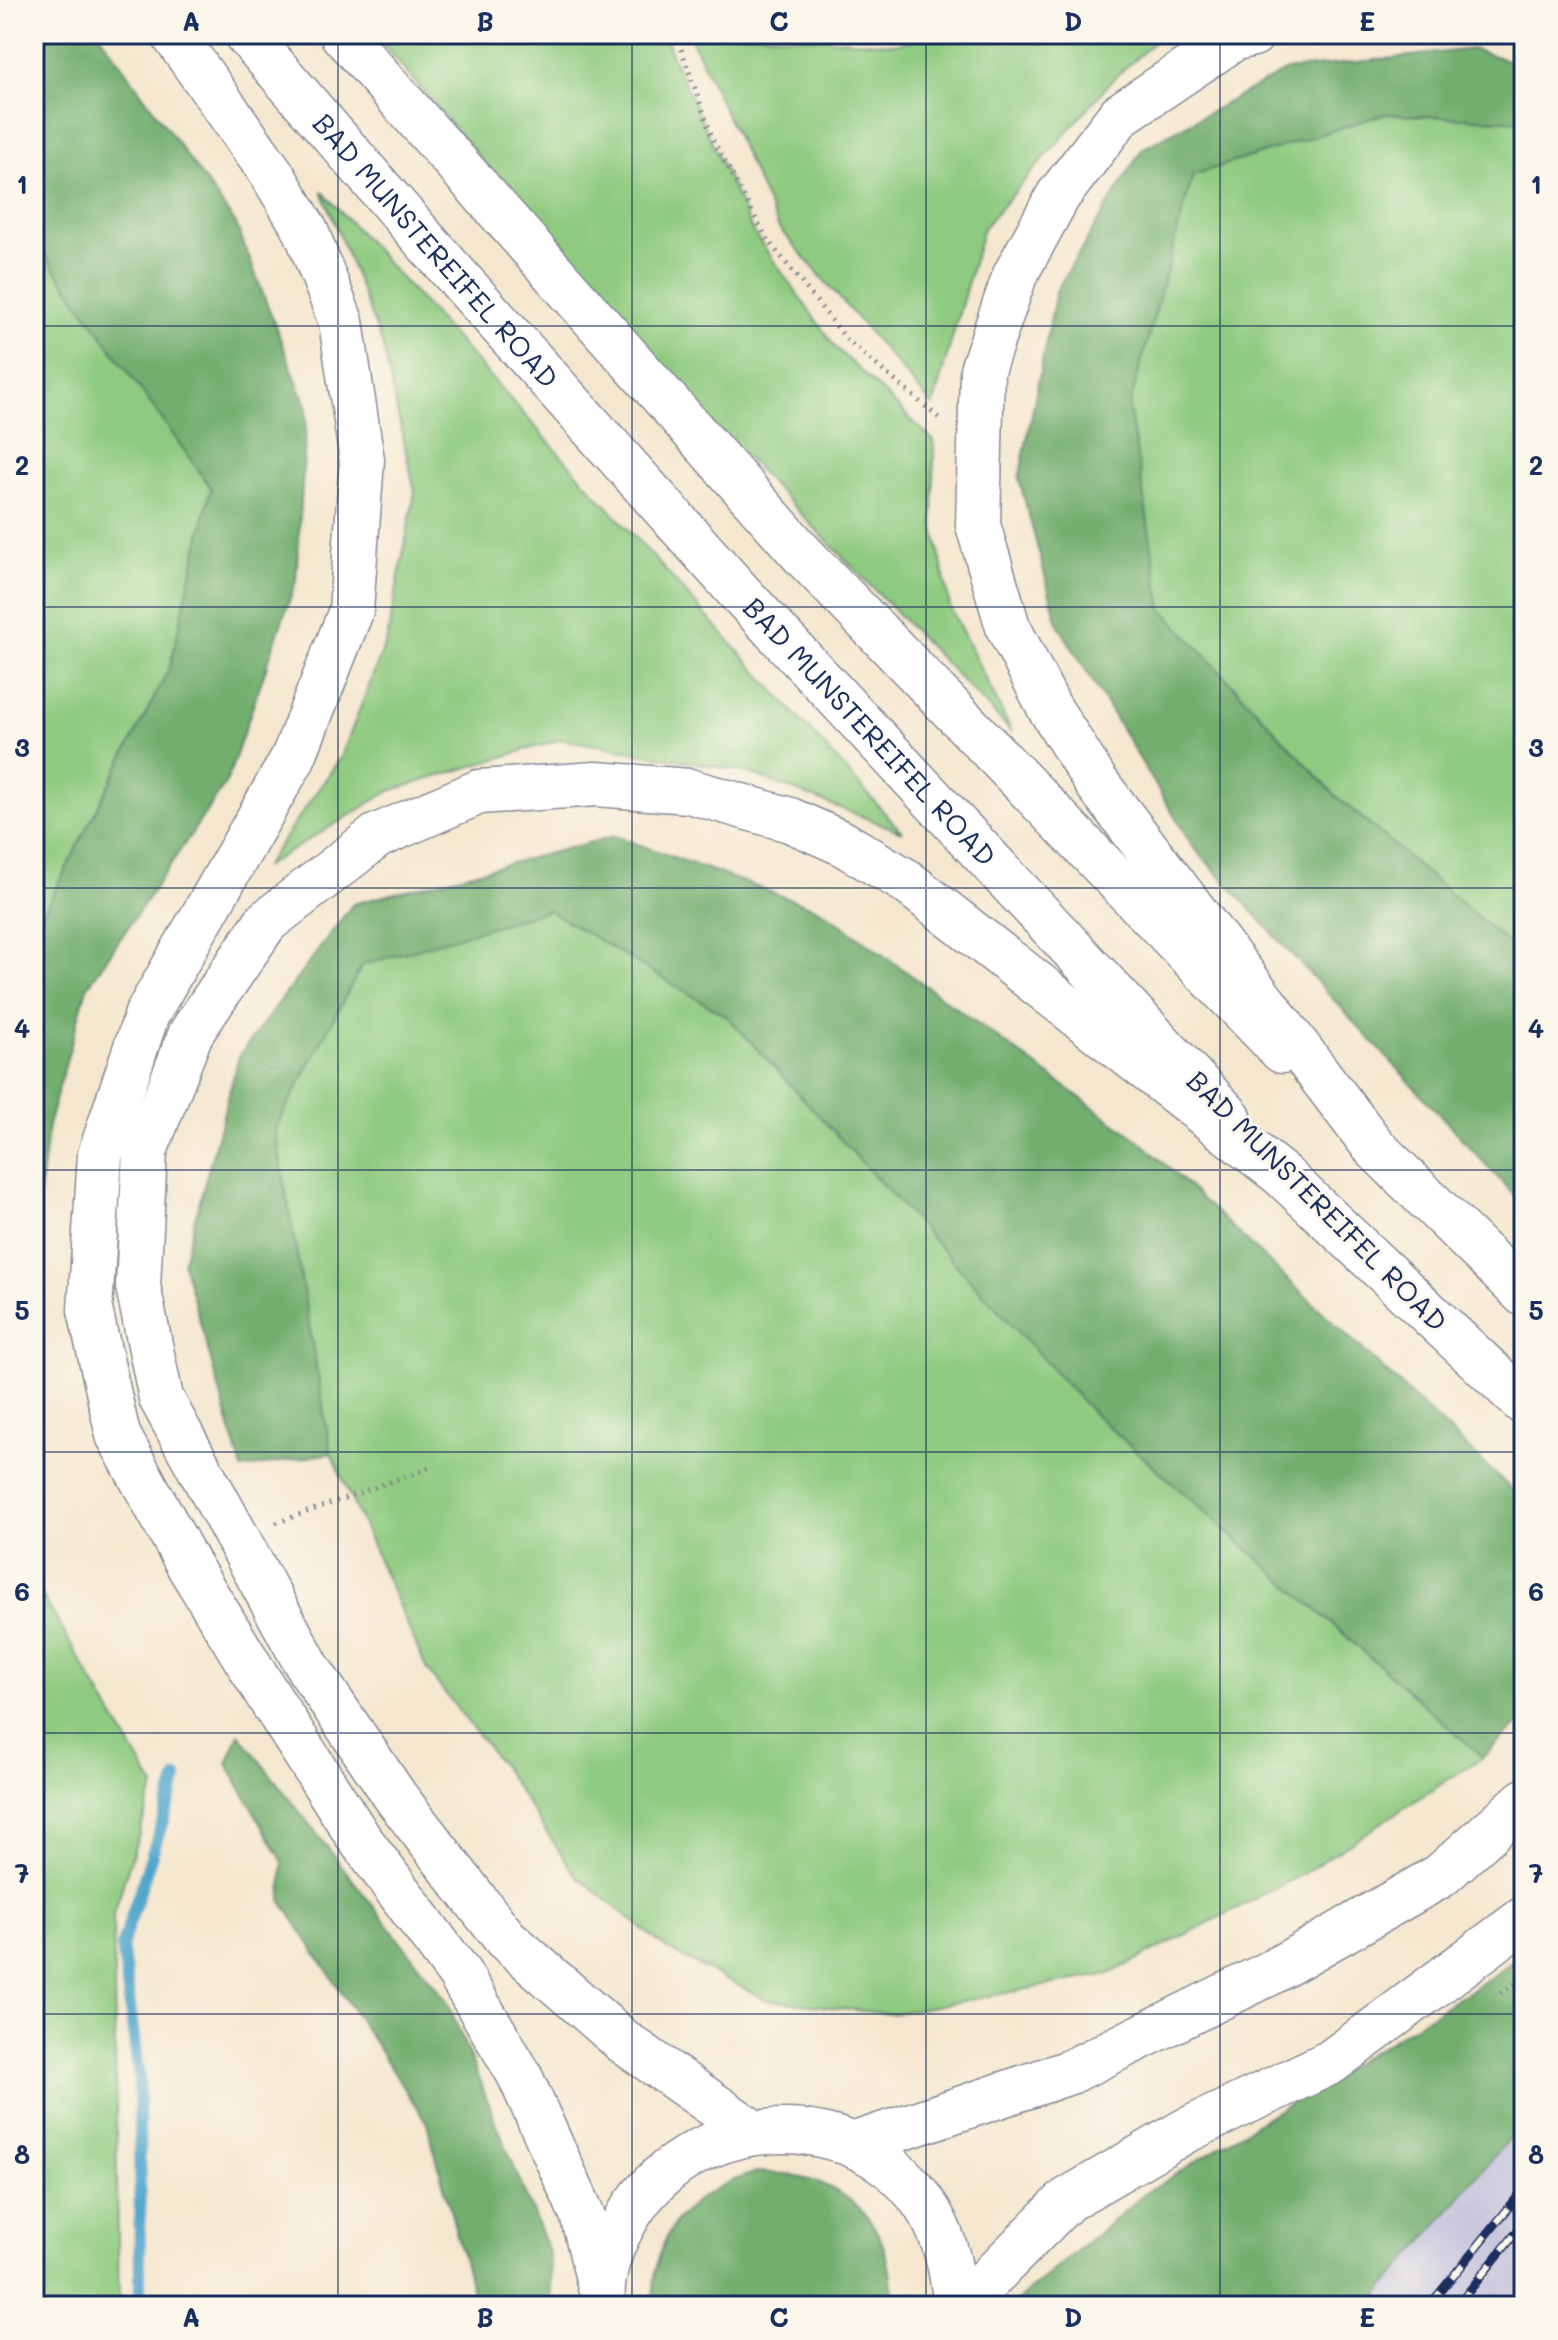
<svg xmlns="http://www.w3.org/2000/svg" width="1558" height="2340" font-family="Mali,sans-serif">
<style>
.industrial{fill:#c3c1db}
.green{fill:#8eca7f;stroke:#547c6e;stroke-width:2}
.forest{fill:#72ae6e;stroke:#466e66;stroke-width:2}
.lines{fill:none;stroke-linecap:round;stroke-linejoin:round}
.stream{stroke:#50a5cc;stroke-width:12}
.primary-casing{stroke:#888b96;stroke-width:47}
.highway-casing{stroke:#888b96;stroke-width:47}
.path{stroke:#888b96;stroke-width:5;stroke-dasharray:2 6;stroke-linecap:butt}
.primary{stroke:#fff;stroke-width:44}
.highway{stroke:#fff;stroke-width:44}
.rail-casing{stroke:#1b2f5e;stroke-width:9}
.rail{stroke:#fbf7ec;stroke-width:6;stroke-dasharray:18;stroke-linecap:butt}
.grid{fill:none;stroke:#1b2f5e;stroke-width:2;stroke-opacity:0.55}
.labels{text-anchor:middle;stroke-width:6;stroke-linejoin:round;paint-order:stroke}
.street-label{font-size:28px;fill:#1b2f5e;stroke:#fbf7ec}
.neatline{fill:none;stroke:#1b2f5e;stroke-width:3}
.grid-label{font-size:26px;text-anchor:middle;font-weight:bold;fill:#1b2f5e}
</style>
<rect width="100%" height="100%" fill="#fbf7ec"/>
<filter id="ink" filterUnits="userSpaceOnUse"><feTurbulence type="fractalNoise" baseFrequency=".0125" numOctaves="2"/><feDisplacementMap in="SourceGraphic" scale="16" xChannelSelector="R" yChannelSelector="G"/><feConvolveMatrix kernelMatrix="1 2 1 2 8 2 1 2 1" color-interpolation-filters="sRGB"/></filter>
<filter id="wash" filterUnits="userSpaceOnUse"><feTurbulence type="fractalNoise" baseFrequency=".006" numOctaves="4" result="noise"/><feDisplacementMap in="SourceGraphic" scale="32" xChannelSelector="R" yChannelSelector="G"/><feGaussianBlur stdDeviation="1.8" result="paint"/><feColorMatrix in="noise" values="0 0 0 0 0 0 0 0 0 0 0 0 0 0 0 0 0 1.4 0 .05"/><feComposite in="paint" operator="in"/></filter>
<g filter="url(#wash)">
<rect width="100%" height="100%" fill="#f5e7cf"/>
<path class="industrial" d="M1524 2120V2306H1369Z"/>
<path class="green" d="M374 34H667L670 52 753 232 836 348 934 441 933 521 950 607 1012 732 656 364Z
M689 34H760L895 44 944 34H1163L1115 77 983 228 933 406 779 228Z
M1384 114 1524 121V957L1335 795 1162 609 1129 407 1193 175Z
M322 191 902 832 747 772 562 739 390 791 264 867 341 757 387 639 415 492 382 343Z
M34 240 211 487 170 667 34 931Z
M548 910 728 1017 1091 1411 1483 1757 1301 1875 1109 1974 891 2014 767 2000 668 1950 575 1874 500 1763 427 1670 331 1453 275 1129 362 965Z
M34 1581 154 1786 113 1916 119 2306H34Z"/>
<path class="forest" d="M34 34H99L236 224 307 408 296 581 227 781 87 988 48 1126 34 1233V931L170 667 211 488 34 240Z
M1472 49 1524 65V121L1384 114 1193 175 1129 407 1162 609 1335 795 1524 957V1206L1193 847 1058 624 1019 479 1056 291 1142 149 1287 70Z
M615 836 821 910 1140 1141 1524 1501V1718L1483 1757 1091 1411 728 1017 548 910 362 965 275 1129 331 1453 242 1469 183 1263 239 1056 353 904Z
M239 1734 447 2001 549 2253 552 2306H476L427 2123 281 1900 283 1862 227 1764Z
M1524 1952V2120L1369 2306H1011L1147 2192 1492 1977Z
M757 2172C844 2175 893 2216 893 2306H653C653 2230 686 2194 757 2172Z"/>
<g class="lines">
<path class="stream" d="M140 2306 139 2077 122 1945 177 1778"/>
</g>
</g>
<g filter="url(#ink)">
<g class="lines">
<defs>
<g id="primary">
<path d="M173 34 272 174 306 231 341 322 362 460 351 611 293 758 147 1014 100 1155 90 1310 118 1435 189 1566 269 1697 359 1838 459 1973 519 2074 582 2214 601 2291"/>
<path id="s1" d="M246 34 428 244 740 593 1229 1117"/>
<path d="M342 34 803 555 1282 1051"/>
<path d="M962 2306 1067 2200 1185 2131 1331 2062 1524 1919"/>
</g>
<path id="highway" d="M1253 34 1233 39 1120 115 1058 196 1015 275 982 370 978 525 1008 627 1049 707 1096 782 1375 1148 1524 1294
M751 2131 624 2042 505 1938 397 1799 309 1669 161 1398 138 1286 145 1151 191 1033 266 922 377 836 479 792 596 784 689 791 790 820 842 843 906 881 1282 1175 1524 1403
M852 2145 1070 2072 1272 1972 1440 1876 1524 1801
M603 2306C600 2278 610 2249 623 2225 685 2108 860 2096 930 2213 947 2242 952 2273 956 2306"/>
</defs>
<use href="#primary" class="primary-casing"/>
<use href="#highway" class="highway-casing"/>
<path class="path" d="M676 34 713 140 767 239 847 340 939 418
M276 1523 429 1468
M1500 1993 1524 1979"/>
<use href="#primary" class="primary"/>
<use href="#highway" class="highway"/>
<defs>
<path id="rail" d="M1429 2306 1524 2189
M1457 2306 1524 2223"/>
</defs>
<use href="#rail" class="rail-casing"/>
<use href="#rail" class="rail"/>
</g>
</g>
<path class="grid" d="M338 34V2306M632 34V2306M926 34V2306M1220 34V2306M34 326H1524M34 607H1524M34 888H1524M34 1170H1524M34 1452H1524M34 1733H1524M34 2014H1524"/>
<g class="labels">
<g class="street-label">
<text dy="10" stroke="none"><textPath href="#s1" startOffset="288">BAD MUNSTEREIFEL ROAD</textPath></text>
<text dy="10" stroke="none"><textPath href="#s1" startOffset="936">BAD MUNSTEREIFEL ROAD</textPath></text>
<text transform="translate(1317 1201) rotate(45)" y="10">BAD MUNSTEREIFEL ROAD</text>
</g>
</g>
<rect width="1558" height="2340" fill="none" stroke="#fbf7ec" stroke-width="88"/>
<rect x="44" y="44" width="1470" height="2252" class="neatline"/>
<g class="grid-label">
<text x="191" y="31">A</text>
<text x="485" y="31">B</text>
<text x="779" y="31">C</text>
<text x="1073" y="31">D</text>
<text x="1367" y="31">E</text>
<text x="22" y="194">1</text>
<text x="1536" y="194">1</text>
<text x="22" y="475">2</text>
<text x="1536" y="475">2</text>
<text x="22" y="757">3</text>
<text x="1536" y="757">3</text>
<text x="22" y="1038">4</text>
<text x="1536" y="1038">4</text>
<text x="22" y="1320">5</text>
<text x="1536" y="1320">5</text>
<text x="22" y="1601">6</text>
<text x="1536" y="1601">6</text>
<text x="22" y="1883">7</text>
<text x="1536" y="1883">7</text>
<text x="22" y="2164">8</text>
<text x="1536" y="2164">8</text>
<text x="191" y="2327">A</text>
<text x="485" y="2327">B</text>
<text x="779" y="2327">C</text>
<text x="1073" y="2327">D</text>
<text x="1367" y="2327">E</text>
</g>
</svg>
